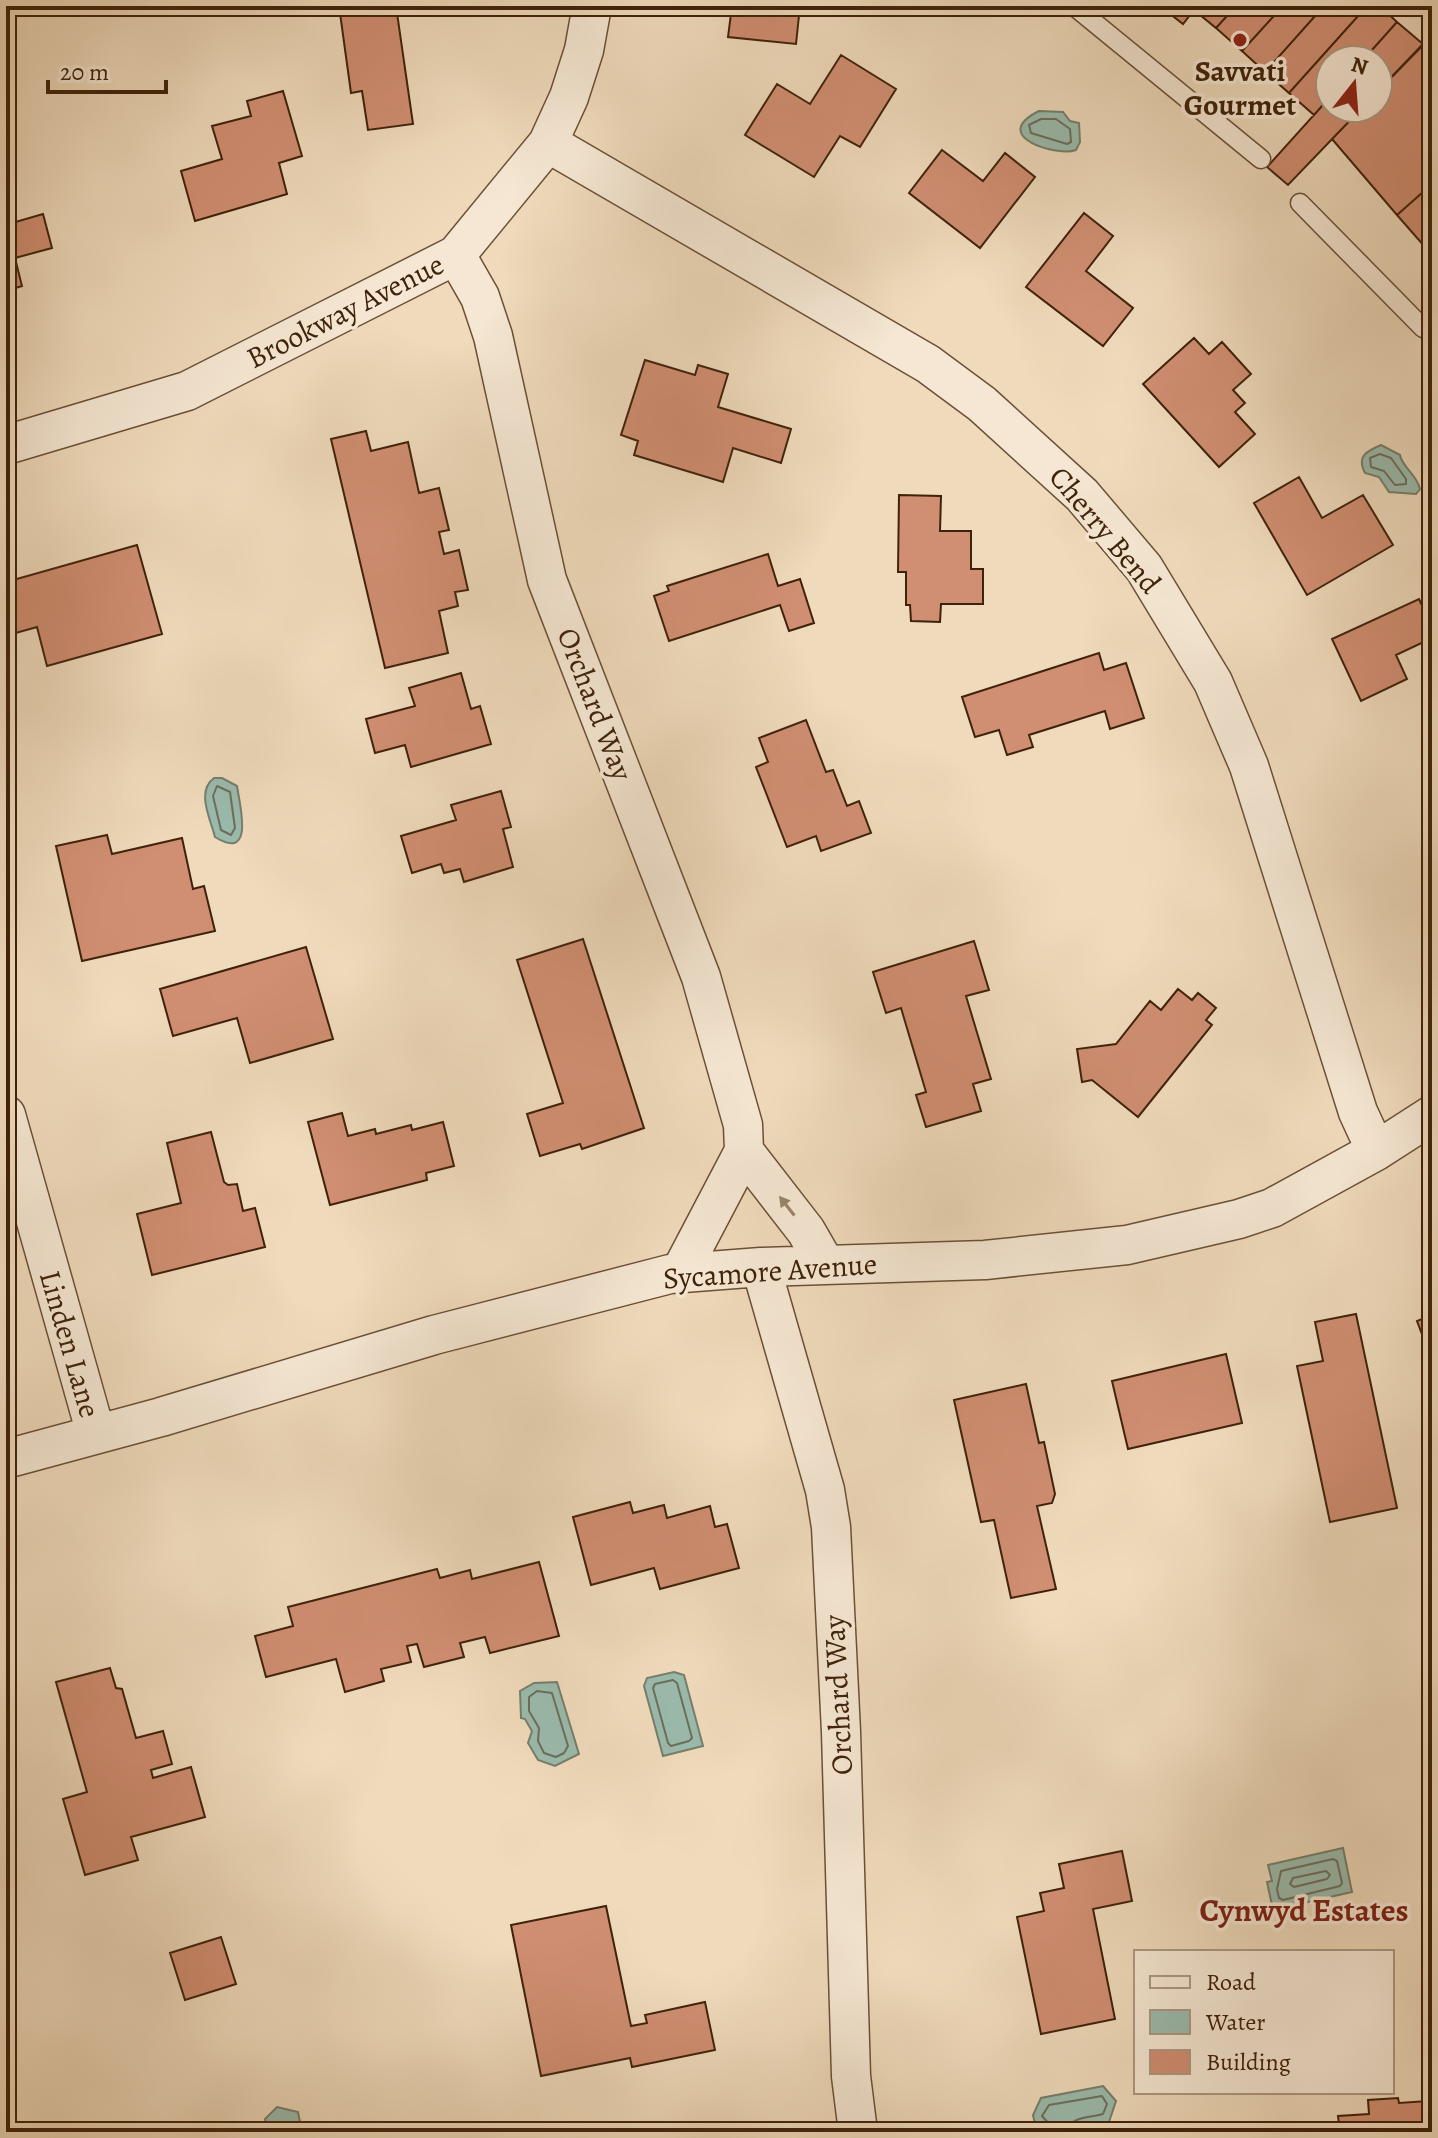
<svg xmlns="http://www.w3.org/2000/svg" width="1438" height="2138" font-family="Alegreya,serif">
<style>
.water{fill:#9abbad;stroke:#767e6c;stroke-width:2}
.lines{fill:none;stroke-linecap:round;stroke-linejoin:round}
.shore{stroke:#6c6e5c;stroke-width:2}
.building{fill:#d08e72;stroke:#3f220a;stroke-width:2}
.lane-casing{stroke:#6b5036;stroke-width:21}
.street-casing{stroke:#6b5036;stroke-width:41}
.lane{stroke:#f5e7d3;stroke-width:18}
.street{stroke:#f5e7d3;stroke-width:38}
.oneway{fill:#9a846e}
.poi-dot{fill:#8f2418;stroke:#f5e7d3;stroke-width:3}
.labels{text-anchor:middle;stroke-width:7;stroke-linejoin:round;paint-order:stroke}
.poi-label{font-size:30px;font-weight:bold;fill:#3f220a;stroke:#f5e7d3}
.street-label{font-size:30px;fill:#3f220a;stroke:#f5e7d3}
.neighbourhood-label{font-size:32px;font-weight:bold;fill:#7a1f14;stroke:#f5e7d3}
</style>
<rect width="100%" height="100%" fill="#efdabb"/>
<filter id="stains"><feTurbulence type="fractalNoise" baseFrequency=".0025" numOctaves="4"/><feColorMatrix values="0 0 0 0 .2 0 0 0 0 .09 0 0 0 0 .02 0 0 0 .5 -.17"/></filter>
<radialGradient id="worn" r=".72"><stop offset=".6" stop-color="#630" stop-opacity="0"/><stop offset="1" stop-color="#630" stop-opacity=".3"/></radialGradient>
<path class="water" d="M1039 111 1063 112 1070 121 1079 123 1080 142 1076 150C1059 157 987 137 1039 111Z
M1381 445 1400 455C1402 467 1417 475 1420 489L1416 494 1389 492 1379 477 1365 473C1356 456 1367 451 1381 445Z
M214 778H222L237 786C240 806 255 862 215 837 210 818 196 791 214 778Z
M674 1672 684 1675 703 1746 663 1756 644 1686 647 1678Z
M557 1682 579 1754 555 1766 538 1760 528 1743 532 1731 525 1719 521 1718 520 1691 534 1683Z
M1343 1848 1352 1892 1273 1910 1267 1882 1272 1881 1268 1865Z
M1103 2086 1116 2101 1109 2122 1057 2132H1047L1035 2124 1033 2115 1041 2098Z
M277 2107 298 2112 302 2132H268L265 2119Z"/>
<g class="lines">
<path class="shore" d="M1041 119H1056L1070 129 1071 142 1067 144 1031 133 1029 125Z
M1380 454 1391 458 1406 479V484L1395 485 1384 471 1371 467 1370 458Z
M217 786 230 792 235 828 231 835 221 830 213 796Z
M673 1680 677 1683 692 1738 689 1741 671 1746 668 1743 653 1688 655 1684Z
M537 1691 552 1693 568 1746 564 1753 556 1757 544 1753 538 1741 539 1728 529 1711V1697Z
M1333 1859 1337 1861 1342 1883 1340 1886 1283 1900 1279 1898 1277 1889 1281 1871Z
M1326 1871 1330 1875 1327 1879 1294 1887 1290 1884 1293 1878Z
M1051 2132 1050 2125 1042 2116 1049 2105 1102 2096 1107 2104 1103 2114C1090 2118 1069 2116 1067 2132"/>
</g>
<path class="building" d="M330 6H396L413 124 368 130 362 91 351 93 340 13 330 10Z
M732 6H800L796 44 728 37Z
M1160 6H1236L1216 28 1194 10 1183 24Z
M1236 6H1283L1242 51 1216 28Z
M1283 6H1324L1265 72 1242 51Z
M1324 6H1367L1289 93 1265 72Z
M1367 6H1380L1397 22 1363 60H1330V97L1314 115 1289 93Z
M1397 22 1423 44 1378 91V60H1363Z
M1432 36V184L1397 215 1332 139 1362 108H1378V91Z
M841 55 896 89 860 147 840 136 814 177 745 135 777 84 810 104Z
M283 91 302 156 279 163 287 194 195 221 181 171 222 159 212 126 251 116 247 101Z
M1330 97V108H1362L1288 185 1267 167Z
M942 150 983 181 1005 153 1035 177 980 248 909 193Z
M1432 184V255L1397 215Z
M8 209 12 223 43 214 52 248 15 258 22 286 6 291V210Z
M1084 213 1113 236 1086 271 1133 308 1103 346 1026 287Z
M1194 338 1209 354 1222 342 1251 374 1233 390 1245 403 1235 412 1255 434 1219 467 1143 384Z
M645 360 695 375 698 365 728 374 718 407 791 429 781 463 733 448 723 482 634 455 638 441 621 435Z
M366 431 371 451 408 442 419 493 439 488 449 530 439 532 444 554 459 550 468 590 455 592 458 606 439 611 448 653 385 668 331 439Z
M1299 477 1322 518 1363 495 1393 545 1307 595 1254 503Z
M899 495 941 496 940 531H971V569H983V604H941L940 622 911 621 910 605H906V572H898Z
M137 545 162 634 47 666 37 627 12 634 6 611V582Z
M768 554 778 586 800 579 814 623 789 631 780 605 669 641 654 596 669 591 667 586Z
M1419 599 1432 627V638L1396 655 1407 679 1361 701 1332 639Z
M1099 653 1104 670 1126 663 1144 718 1110 729 1105 711 1029 735 1033 747 1007 755 999 730 975 737 962 697Z
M461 673 471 709 480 706 491 744 411 767 405 745 375 753 366 719 415 706 409 688Z
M806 720 826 772 833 770 847 806 859 801 871 833 821 851 816 836 787 847 756 767 768 762 759 738Z
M501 791 511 827 503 829 513 867 464 882 460 869 444 873 441 864 412 873 401 836 456 820 451 805Z
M107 835 112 854 182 838 193 889 204 886 215 931 82 961 56 846Z
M583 939 644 1128 582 1149 580 1144 540 1156 527 1114 563 1103 517 960Z
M974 941 989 990 966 996 991 1079 973 1084 981 1111 926 1127 916 1095 926 1092 901 1008 886 1013 873 972Z
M306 947 333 1039 250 1063 237 1018 173 1036 160 989Z
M1178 989 1192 1000 1198 993 1216 1008 1206 1020 1212 1025 1138 1117 1092 1080 1082 1082 1077 1049 1116 1044 1150 1001 1161 1010Z
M342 1113 348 1136 375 1129 376 1134 411 1125 412 1130 443 1122 454 1166 426 1173 427 1180 330 1205 308 1122Z
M211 1132 224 1182 228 1185 237 1184 243 1211 255 1208 265 1247 152 1275 137 1214 181 1203 167 1143Z
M1356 1314 1397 1508 1330 1522 1297 1366 1323 1361 1315 1322Z
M1432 1315V1354L1430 1355 1417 1321Z
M1226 1354 1242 1423 1128 1449 1112 1381Z
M1026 1384 1039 1443 1044 1442 1055 1494 1052 1503 1037 1506 1056 1589 1011 1598 994 1520 981 1522 954 1400Z
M630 1502 633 1513 664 1505 667 1518 710 1506 715 1527 727 1524 739 1568 660 1589 654 1568 591 1585 573 1517Z
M539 1562 559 1636 490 1653 485 1637 460 1643 464 1657 424 1667 417 1644 407 1646 411 1662 381 1669 384 1681 345 1692 336 1659 266 1677 255 1636 293 1626 288 1607 437 1569 440 1578 470 1570 472 1579Z
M110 1668 116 1688 122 1689 136 1738 163 1731 172 1764 151 1770 153 1778 191 1767 205 1817 131 1837 138 1860 85 1875 63 1799 87 1792 56 1682Z
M1122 1851 1132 1901 1093 1909 1115 2019 1041 2034 1017 1917 1044 1911 1040 1893 1064 1888 1059 1864Z
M606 1906 631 2026 647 2023 645 2015 705 2002 715 2050 632 2067 630 2058 541 2076 511 1925Z
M221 1937 236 1984 185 2000 170 1953Z
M1398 2098 1399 2103 1428 2101 1431 2132H1340L1338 2116 1369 2114 1368 2100Z"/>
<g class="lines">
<defs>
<path id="lane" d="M1074 6 1261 159
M1300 203 1423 328 1432 320"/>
<path id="street" d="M548 143 928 364 982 404 1082 495 1144 568 1213 682 1249 766 1358 1112 1376 1151
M456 255 480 297 493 336 547 580 701 977 743 1125 744 1151 680 1273
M6 445 187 391 456 255 548 143 569 97 584 50 592 6
M6 1115 96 1434
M744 1151 806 1231 825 1264
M761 1267 825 1490 831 1527 841 1732 851 2076 858 2132
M6 1459 161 1417 434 1335 670 1274 761 1267 985 1260 1127 1245 1239 1219 1272 1208 1376 1151 1432 1115"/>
</defs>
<use href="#lane" class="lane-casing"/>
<use href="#street" class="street-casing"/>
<use href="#lane" class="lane"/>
<use href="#street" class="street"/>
</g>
<defs><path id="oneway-solid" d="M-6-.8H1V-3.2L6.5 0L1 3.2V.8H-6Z" transform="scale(2)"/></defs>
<use class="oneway" href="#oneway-solid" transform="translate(787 1206) rotate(-128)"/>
<circle class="poi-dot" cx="1240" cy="40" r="8"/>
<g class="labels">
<g class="poi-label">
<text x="1240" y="81">Savvati<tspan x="1240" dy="34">Gourmet</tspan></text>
</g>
<g class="street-label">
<text transform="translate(345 311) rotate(-27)" y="10">Brookway Avenue</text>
<text transform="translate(1105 530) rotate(50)" y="10">Cherry Bend</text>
<text transform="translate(595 704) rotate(69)" y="10">Orchard Way</text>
<text transform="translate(770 1271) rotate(-4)" y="10">Sycamore Avenue</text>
<text transform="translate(70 1344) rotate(74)" y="10">Linden Lane</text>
<text transform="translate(838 1695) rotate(-93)" y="10">Orchard Way</text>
</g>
<g class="neighbourhood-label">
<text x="1304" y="1921">Cynwyd Estates</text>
</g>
</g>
<rect width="1438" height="2138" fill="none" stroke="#efdabb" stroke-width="32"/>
<rect x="8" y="8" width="1422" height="2122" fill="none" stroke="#3f220a" stroke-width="4"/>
<rect x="16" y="16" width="1406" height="2106" fill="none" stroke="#3f220a" stroke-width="2"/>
<rect x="1134" y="1950" width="260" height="144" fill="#f5e7d3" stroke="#ac9883" stroke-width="2"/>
<rect x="1150" y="1976" width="40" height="12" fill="#f5e7d3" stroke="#ac9883" stroke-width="2"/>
<text x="1206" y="1990" font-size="24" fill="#3f220a">Road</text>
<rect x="1150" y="2010" width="40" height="24" fill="#9abbad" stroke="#ac9883" stroke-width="2"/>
<text x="1206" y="2030" font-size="24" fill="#3f220a">Water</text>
<rect x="1150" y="2050" width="40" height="24" fill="#d08e72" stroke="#ac9883" stroke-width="2"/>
<text x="1206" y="2070" font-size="24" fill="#3f220a">Building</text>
<g transform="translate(1354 84) rotate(17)"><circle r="38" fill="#f5e7d3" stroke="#ac9883" stroke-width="2"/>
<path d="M0-6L14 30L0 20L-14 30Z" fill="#8f2418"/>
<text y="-12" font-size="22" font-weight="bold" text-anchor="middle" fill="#3f220a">N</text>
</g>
<path d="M48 80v12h118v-12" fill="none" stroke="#3f220a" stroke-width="4"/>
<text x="60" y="80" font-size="24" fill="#3f220a" stroke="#f5e7d3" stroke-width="6" paint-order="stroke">20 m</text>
<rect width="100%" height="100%" filter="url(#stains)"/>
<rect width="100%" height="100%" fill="url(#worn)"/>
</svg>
